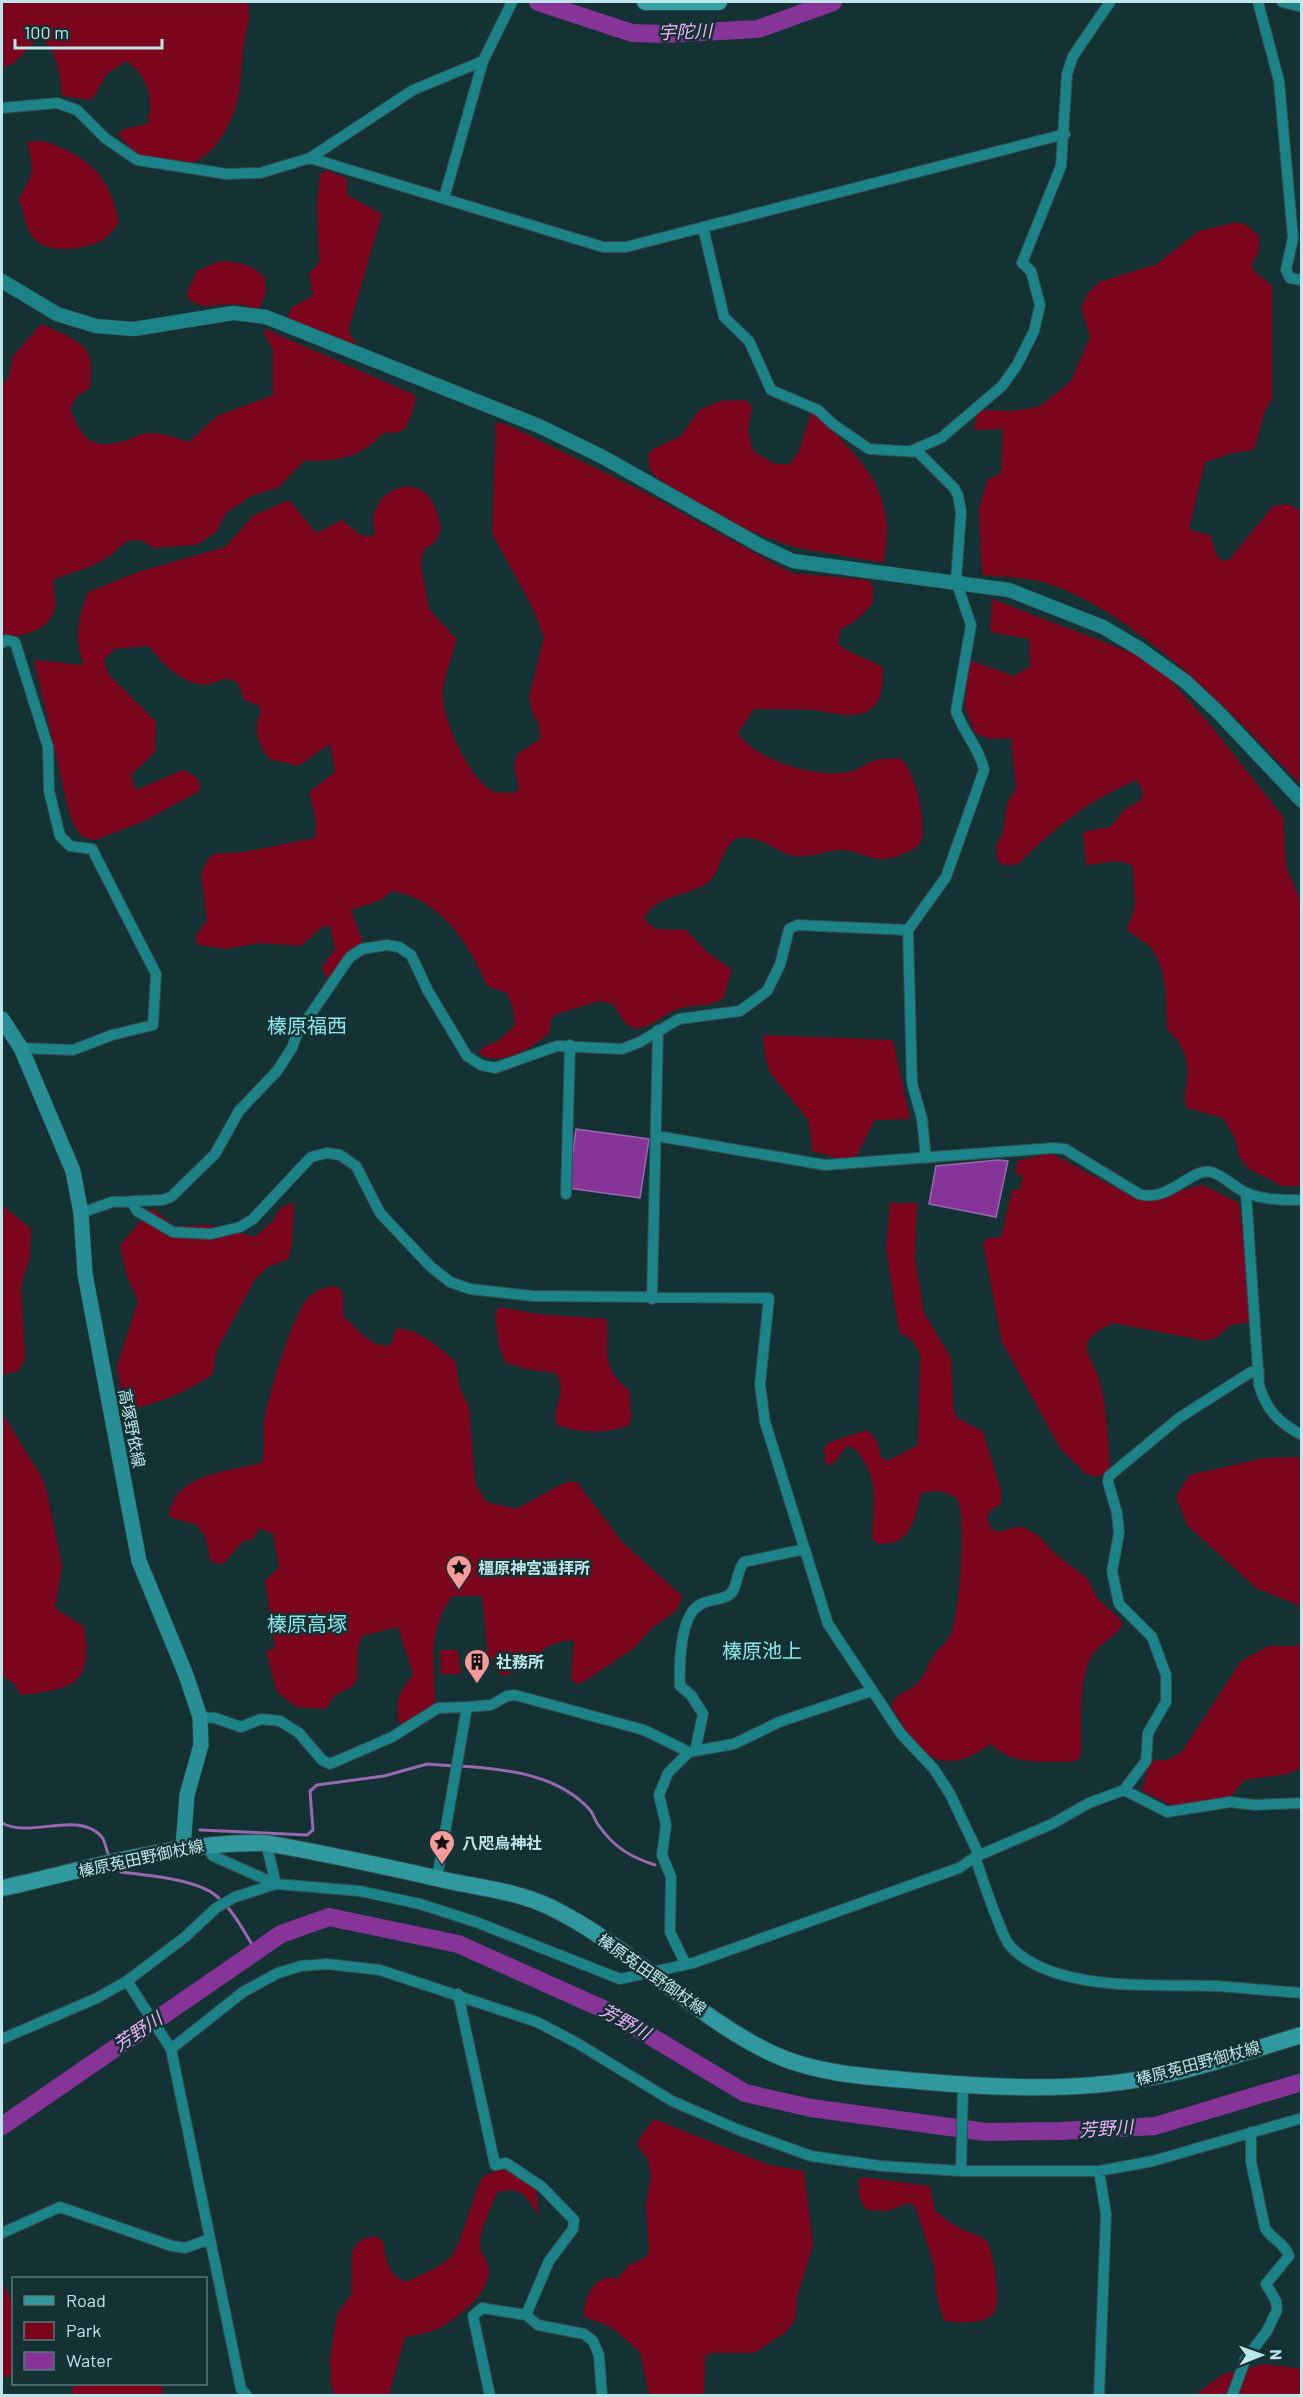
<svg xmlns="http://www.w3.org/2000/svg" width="1303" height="2397" font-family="Barlow,'Noto Sans JP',sans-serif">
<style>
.green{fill:#7a051c}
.water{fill:#873498;stroke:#9769b0;stroke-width:1.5}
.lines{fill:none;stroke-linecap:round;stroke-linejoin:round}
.stream{stroke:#9769b0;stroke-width:3}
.river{stroke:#873498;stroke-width:18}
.minor-casing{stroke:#314e51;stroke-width:12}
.tertiary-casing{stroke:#314e51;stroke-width:15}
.secondary-casing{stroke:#314e51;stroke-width:16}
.primary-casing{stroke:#314e51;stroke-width:18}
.trunk-casing{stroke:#314e51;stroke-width:18}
.minor{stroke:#1c8389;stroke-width:10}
.tertiary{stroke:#1c8389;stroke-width:14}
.secondary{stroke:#268e94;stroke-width:15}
.primary{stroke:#2f999f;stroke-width:16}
.trunk{stroke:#36a0a6;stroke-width:16}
.labels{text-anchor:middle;stroke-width:5;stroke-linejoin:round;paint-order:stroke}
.street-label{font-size:16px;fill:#bce6e9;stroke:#143133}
.poi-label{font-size:16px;font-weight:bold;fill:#bce6e9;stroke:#143133;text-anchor:start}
.water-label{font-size:18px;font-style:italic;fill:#eeb2fb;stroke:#143133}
.quarter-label{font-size:20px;fill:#8ae6eb;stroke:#143133}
</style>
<rect width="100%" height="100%" fill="#143133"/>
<path class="green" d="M2 2H248C251 20 245 34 243 51 241 69 241 89 236 106 215 171 163 190 118 134L124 129 147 124C155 99 147 75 126 61L107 74 92 100 62 96C60 77 58 47 39 38L13 64 2 67Z
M43 141C88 156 110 175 119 223 114 229 109 236 103 240 84 250 45 256 31 235 25 225 23 210 19 198 34 175 34 169 27 142Z
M327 170 347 179V195L382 214 349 328 350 335 358 345 286 322 292 307 313 296 309 274 319 262 317 204 320 174Z
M1237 222 1248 226 1259 236V251L1252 264 1254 271 1272 286V399C1259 417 1263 431 1253 450L1232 453 1205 462 1189 528 1195 532 1210 535 1217 556 1222 561 1229 560 1273 506 1288 504 1301 511V785C1234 715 1139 614 1046 583 1026 577 1002 577 982 575L979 509 987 480 1001 473 1003 429 974 430 977 410 1014 411 1039 407 1071 381 1090 337 1081 307 1088 293 1099 282 1157 264 1199 231Z
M220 261C239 262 251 264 265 278L266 293 259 309 238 304 201 306 188 299 187 292 197 271Z
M41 324C56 331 87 341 90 359 92 368 90 379 90 388L78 395 70 408C82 439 91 451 125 441 132 439 140 434 147 433 161 432 176 438 189 442L217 416 273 395V350L264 333 265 329 415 395C416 404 410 423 404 429 399 434 389 433 383 433 359 459 338 461 304 461L279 487 251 496 226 513 216 532 197 545 153 548 141 540 126 541C103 566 85 568 54 579 51 588 57 597 55 607 49 635 22 632 2 642V384L8 378 13 356Z
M742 400 748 402 752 408 748 430 753 451 775 464H790L799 451 811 413 818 416C864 463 898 492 883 563L793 547 728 523 654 476 650 469 648 455 653 449 681 436 699 410 720 401Z
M496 422 510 426 646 493 791 573 868 580 873 586V603L858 619 840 630 838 644C852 655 868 658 883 668 883 693 880 717 847 715 838 715 829 712 820 711 798 708 776 710 754 709L738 733C756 761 816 778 848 772 858 771 867 762 877 760 884 758 893 759 901 758 914 774 921 801 922 821 922 827 923 834 922 839 919 851 890 860 879 859 867 858 855 850 843 850 827 850 810 858 794 856 781 854 763 838 743 837 722 837 723 873 706 884 687 896 653 896 644 919L655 929 686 930 707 952 732 970 723 999C704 1009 689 1003 673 1011 658 1019 653 1026 635 1029L625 1023 613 1004 599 1001 554 1015 550 1022V1031C537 1047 497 1069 479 1053L483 1047 498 1041 515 1025 513 1008 507 993 487 986C470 944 440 899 392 891L381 900 351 910 363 942 327 979 322 967 335 949 330 926 322 927 301 946 258 943 226 949 198 945 195 938 207 920 201 873 208 859 214 854 244 852 315 838 316 821 309 792 335 772 330 744 298 766 269 759C257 741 253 731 261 711L258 705 244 700C242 693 240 684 233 680 226 676 218 682 210 684 187 689 161 663 149 646L114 649 104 660 108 674 156 722 155 752 131 775 136 790 183 770C194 776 201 778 200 791L142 822 95 840C76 838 73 824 68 808L34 660 83 665C75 634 77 621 88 592L138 572 225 547 254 515 289 500 316 533 342 520 360 535 374 536C375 529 372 519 374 513 383 486 417 475 432 502 437 510 439 521 441 529L435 542 423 551 421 565 429 609 456 639C453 656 445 672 443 689 439 714 469 779 492 791 498 793 508 793 515 793L519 787C510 755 514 756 540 739L539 724 532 712 529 697 544 637 532 607 492 533Z
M992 599 1153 661 1208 722 1283 817 1286 866 1301 903V1186H1282L1249 1169 1239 1157 1236 1140 1223 1118 1187 1108C1183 1098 1186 1091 1187 1080 1189 1057 1183 1045 1167 1029 1166 1004 1168 967 1150 947 1144 941 1134 935 1127 930L1135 907 1133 867C1122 857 1100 864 1086 865L1083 832 1111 826 1126 808 1140 801 1143 794 1137 780C1090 799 1052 830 1017 865H1003L997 860 996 846 1003 832 1007 803 1016 789 1011 738 990 739 975 733 965 708 969 660 1014 676 1030 666 1029 639 990 632Z
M763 1035 893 1040 910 1119 875 1120 855 1158 840 1159 812 1151 809 1121 770 1073 765 1057Z
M1051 1153 1134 1198 1143 1199 1203 1185 1239 1203 1253 1322 1230 1325 1219 1336 1206 1341 1114 1323C1106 1326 1092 1333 1088 1341 1083 1350 1095 1367 1098 1376 1107 1405 1108 1438 1110 1468L1099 1477 1086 1474 1060 1448 1002 1342 983 1244 987 1238 1001 1237 1012 1190 1020 1189 1023 1176 1015 1173 1017 1161Z
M294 1202 292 1245 288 1259 268 1267 255 1279 216 1352 213 1374C193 1389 149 1408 124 1410L117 1366 138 1301 126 1274 120 1245 152 1208 175 1226 210 1225 255 1237 273 1221 280 1208Z
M890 1203H917L915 1258 924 1313 951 1358 953 1403 956 1417 983 1432 1001 1490V1504L989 1512 987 1519 991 1529 998 1532 1020 1526 1038 1535 1055 1554 1086 1577 1098 1599 1120 1619 1122 1626C1114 1637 1103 1642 1095 1651 1077 1673 1082 1725 1081 1752L1079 1759 1072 1762C1045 1761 1012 1766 991 1744 982 1749 972 1757 962 1759 924 1771 906 1730 891 1705 903 1686 908 1694 918 1683 925 1675 928 1664 934 1655 938 1648 947 1642 951 1634 959 1617 968 1509 956 1498 946 1490 933 1490 921 1493 915 1520 909 1549 876 1543L872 1537C874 1501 880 1476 853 1447H846L833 1464 826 1465 824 1448 830 1442 868 1430 877 1442 881 1457 887 1461 918 1445 920 1353 912 1340 899 1332 898 1325 886 1248Z
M2 1205 31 1229 30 1256 21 1286 25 1358 19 1371 2 1375Z
M333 1286 340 1288 343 1295V1316C355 1326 374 1352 391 1344L396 1329C417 1327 441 1349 456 1362L459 1386 469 1407 475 1483 486 1502 516 1509 566 1482H577L622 1542 682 1596 677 1610 652 1628 633 1649 583 1682 576 1684 571 1678 574 1640C534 1642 533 1670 502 1676L495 1668 492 1657 488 1658 482 1596H452C426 1633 435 1664 435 1707L400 1726C394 1704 398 1692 413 1675L398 1627 362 1636 358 1647 357 1680 353 1686 334 1696 326 1709 296 1707 277 1692 266 1651 275 1648 265 1581 279 1567 273 1534 259 1528 253 1539 243 1541 224 1563 217 1564 211 1561 205 1537 197 1525 169 1517C172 1474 229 1471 261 1463 267 1449 262 1435 264 1421 269 1395 291 1317 308 1298 316 1290 323 1288 333 1286Z
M500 1307 537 1314 607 1319C608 1351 601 1369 629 1390L631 1419 628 1426C606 1434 578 1433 557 1425 551 1408 569 1390 555 1373L525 1369 505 1362 499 1346 495 1313Z
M2 1413 42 1478 47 1492 62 1566 55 1608 84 1627C94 1686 71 1689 21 1695L14 1684 2 1675Z
M1301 1457H1302L1301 1617 1298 1605 1256 1588 1187 1525 1176 1497 1189 1475 1264 1458Z
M1301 1640V1768L1288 1774 1245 1780 1228 1799 1175 1807 1142 1791 1150 1761 1167 1760 1181 1753 1241 1661 1268 1646H1297Z
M484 1649 483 1668H469L467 1650Z
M440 1650H458L461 1674H441Z
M654 2119 769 2165 804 2171 813 2245 797 2297 795 2320 786 2332 754 2353H711L705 2356 704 2395H649L640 2352 611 2327 584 2317C583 2305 590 2284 603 2279 607 2277 613 2278 618 2278L630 2264 644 2259 649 2252 646 2205 651 2174 647 2158 638 2147 639 2139Z
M505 2168 536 2187 539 2215C524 2195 524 2186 497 2192 492 2207 482 2224 480 2240 478 2252 485 2255 488 2265 495 2290 453 2324 432 2331 424 2334 414 2335 405 2337L389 2395 335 2396 331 2384 330 2359 337 2314 351 2295 352 2250 362 2239 376 2236 383 2241C386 2259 387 2275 406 2282 417 2277 447 2264 453 2254 462 2241 478 2180 483 2177 489 2173 498 2170 505 2168Z
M860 2177 930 2186 935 2211C943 2217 950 2223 958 2227 966 2233 981 2234 987 2242 994 2251 1002 2306 993 2314 980 2326 959 2322 944 2321L937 2298 934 2265 915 2206 908 2203 888 2211 867 2210C858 2200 857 2190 860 2177Z
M2 2282 13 2304 14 2375 2 2378Z
M1265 2364 1301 2369V2395L1194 2396 1223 2374Z
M75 2384H161L163 2395H70Z"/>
<path class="water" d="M576 1129 649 1139 640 1198 568 1188Z
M998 1160 1008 1161 996 1217 929 1204 936 1166Z"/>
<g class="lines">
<path class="stream" d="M460 1766C505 1769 558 1774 590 1810 594 1815 595 1821 599 1826 614 1847 630 1857 655 1865
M2 1823C30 1839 77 1810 101 1836 106 1841 106 1852 110 1858
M200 1830 307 1835 313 1830 310 1791 317 1785 384 1776 427 1764 454 1766
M118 1868 121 1872C145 1875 181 1878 203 1888 227 1897 243 1930 256 1951"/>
<path class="river" d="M538 2 632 33 664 34 758 29 833 2
M2 2126 281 1934 329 1917 458 1944 610 2012 745 2093 811 2108 986 2132 1060 2131 1155 2126 1302 2082"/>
<defs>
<path id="minor" d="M1258 2 1279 81 1293 238 1286 270 1290 278 1302 280
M1282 2 1302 7
M2 108 57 103 77 110 105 138 137 160 227 174 260 173 310 158 413 90 483 61
M310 158 603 247H626L1065 134
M444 198 483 61 512 2
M703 227 724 317 749 341 771 390 818 410 834 425 869 449 918 452 954 488 958 495 961 512 956 581 971 625 956 711C963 732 979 747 984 770L946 877 908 930 912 1083 922 1119 926 1158
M913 450 941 438 1002 386 1017 365 1034 331 1040 305 1031 271 1022 263 1061 166 1067 74 1073 56 1110 2
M2 643 7 640 15 642 48 747 49 791 60 836 70 846 92 849 156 974 153 1025 112 1035 73 1050 21 1048
M657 1136 825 1165 1053 1148 1065 1149 1139 1194C1169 1203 1192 1167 1211 1172 1224 1175 1235 1189 1247 1193 1264 1200 1283 1200 1302 1200
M1246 1193 1259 1385C1266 1410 1279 1423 1302 1435
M566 1194 570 1045
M131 1201 137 1211 173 1232 211 1234 240 1227 253 1219 311 1157 327 1153 340 1155 356 1166 380 1213 430 1266 450 1282 470 1289 533 1296 769 1298 760 1384 765 1422 828 1624 901 1734 934 1769 950 1794 979 1855
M81 1213 112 1202 162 1200 171 1197 215 1154 239 1111 277 1071 292 1048 297 1034 350 957 362 949 387 945 399 947 411 955 428 991 467 1056 481 1065 495 1068 557 1046 622 1049 640 1042 679 1019 740 1011 767 991 780 965 789 929 797 925 908 930
M652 1299 658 1030
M200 1717 215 1718 241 1727 261 1719 280 1721 299 1733 322 1760 330 1764 392 1737 438 1708 467 1707
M695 1751 703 1714 691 1695 680 1686C679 1666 680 1618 698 1606 706 1599 720 1601 729 1595 738 1589 736 1571 744 1562L805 1549
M1124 1790 1167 1812 1230 1802 1255 1805 1302 1803
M266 1843 276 1884
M204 1844 213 1856 276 1884
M975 1857C981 1874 1001 1936 1010 1946 1054 1993 1156 1984 1215 1986 1244 1988 1273 1991 1302 1993
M437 1878 467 1707 491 1705 507 1696 515 1695 644 1730 689 1752
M685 1963 670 1932 671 1877 662 1855 666 1825 659 1795 668 1773 689 1752 734 1744 779 1722 871 1691
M127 1981 171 2049 241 2389 247 2396
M458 1994 495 2165 506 2163 542 2187 574 2220 573 2229 549 2261 526 2315
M2 2039 97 1998 127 1981 185 1937 216 1908 235 1897 276 1884 360 1891 420 1904 476 1922 620 1979 693 1963 959 1868 975 1857 1052 1824 1089 1803 1124 1790 1146 1761 1148 1733 1166 1702V1675L1152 1637 1119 1604 1112 1571 1119 1533 1117 1513 1108 1482 1109 1476 1179 1418 1251 1372 1259 1371
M171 2049 243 1992 278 1973 301 1966 327 1964 380 1970 537 2022 577 2043 672 2101 739 2130 811 2156 881 2166 961 2171H1099L1153 2161 1302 2118
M961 2171 963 2085
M2 2233 60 2207 172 2246 185 2248 210 2239
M490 2396 473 2316 482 2308 526 2315 538 2325 584 2334 593 2341 599 2355 602 2396
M1099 2396 1106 2214 1099 2171
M1232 2396 1245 2360 1267 2331 1277 2310 1276 2301 1266 2284 1289 2256C1284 2242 1272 2240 1265 2228L1251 2162V2132"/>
<path id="tertiary" d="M2 281 57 314 96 326 134 329 233 313 266 317 539 426 601 456 759 545 793 561 1009 590 1103 627 1140 649 1186 682 1219 713 1302 801"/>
<path id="secondary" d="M2 1019 21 1048 73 1171 81 1213 85 1274 139 1561 186 1675 200 1717 201 1745 187 1795 183 1847"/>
<path id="primary" d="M2 1888C89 1869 176 1841 266 1843 327 1854 388 1867 449 1881 483 1888 519 1892 550 1907 630 1946 692 2015 771 2053 815 2074 869 2077 917 2081 994 2088 1076 2092 1153 2077 1203 2068 1253 2049 1302 2035"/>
<path id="trunk" d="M645 2H719"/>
</defs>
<use href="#minor" class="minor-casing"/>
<use href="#tertiary" class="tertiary-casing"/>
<use href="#secondary" class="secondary-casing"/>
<use href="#primary" class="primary-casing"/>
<use href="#trunk" class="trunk-casing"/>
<use href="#minor" class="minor"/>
<use href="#tertiary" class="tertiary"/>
<use href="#secondary" class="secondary"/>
<use href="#primary" class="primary"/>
<use href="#trunk" class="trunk"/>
</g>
<defs>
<symbol id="sight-pin" viewBox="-11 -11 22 30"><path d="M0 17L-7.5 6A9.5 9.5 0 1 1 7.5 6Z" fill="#f59b9a" stroke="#143133"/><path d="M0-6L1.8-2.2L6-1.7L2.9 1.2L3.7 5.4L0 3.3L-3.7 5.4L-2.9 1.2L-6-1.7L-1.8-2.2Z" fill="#111"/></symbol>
<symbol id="building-pin" viewBox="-11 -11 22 30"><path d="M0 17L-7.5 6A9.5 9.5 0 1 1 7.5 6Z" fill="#f59b9a" stroke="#143133"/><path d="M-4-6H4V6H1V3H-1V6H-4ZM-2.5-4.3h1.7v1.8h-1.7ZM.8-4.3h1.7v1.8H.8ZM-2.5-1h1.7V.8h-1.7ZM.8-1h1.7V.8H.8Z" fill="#111"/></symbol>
</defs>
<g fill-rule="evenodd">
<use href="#sight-pin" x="444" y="1553" width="30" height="40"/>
<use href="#building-pin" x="462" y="1647" width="30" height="40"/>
<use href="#sight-pin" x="427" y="1828" width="30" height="40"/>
</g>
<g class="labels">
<g class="street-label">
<text transform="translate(132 1428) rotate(79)" y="6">高塚野依線</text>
<text transform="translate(141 1858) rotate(-12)" y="6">榛原菟田野御杖線</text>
<text transform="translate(652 1974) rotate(35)" y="6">榛原菟田野御杖線</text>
<text transform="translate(1198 2063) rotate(-15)" y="6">榛原菟田野御杖線</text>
</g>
<g class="poi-label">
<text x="478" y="1574">橿原神宮遥拝所</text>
<text x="496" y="1668">社務所</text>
<text x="462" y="1849">八咫烏神社</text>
</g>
<g class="water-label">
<text transform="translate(685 32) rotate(-2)" y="6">宇陀川</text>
<text transform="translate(625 2022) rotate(29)" y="6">芳野川</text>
<text transform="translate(138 2032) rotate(-34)" y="6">芳野川</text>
<text transform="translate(1106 2129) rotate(-4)" y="6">芳野川</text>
</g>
<g class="quarter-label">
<text x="307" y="1033">榛原福西</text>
<text x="307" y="1631">榛原高塚</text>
<text x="762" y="1658">榛原池上</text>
</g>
</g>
<rect width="1303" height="2397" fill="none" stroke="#bce6e9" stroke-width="6"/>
<rect x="12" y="2277" width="195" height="108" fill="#143133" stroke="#57797c" stroke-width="1.5"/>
<rect x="24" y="2296" width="30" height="9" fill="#2f999f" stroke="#57797c" stroke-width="1.5"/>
<text x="66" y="2307" font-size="18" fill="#bce6e9">Road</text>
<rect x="24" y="2322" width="30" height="18" fill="#7a051c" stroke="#57797c" stroke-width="1.5"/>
<text x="66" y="2337" font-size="18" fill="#bce6e9">Park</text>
<rect x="24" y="2352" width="30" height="18" fill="#873498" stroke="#57797c" stroke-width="1.5"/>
<text x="66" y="2367" font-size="18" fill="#bce6e9">Water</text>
<g transform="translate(1261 2355) rotate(89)" stroke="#143133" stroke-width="4.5" paint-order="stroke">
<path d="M0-4.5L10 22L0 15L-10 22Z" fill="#bce6e9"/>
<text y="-9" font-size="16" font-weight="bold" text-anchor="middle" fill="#bce6e9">N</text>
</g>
<path d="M15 39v9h147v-9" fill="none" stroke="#bce6e9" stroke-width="3"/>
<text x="24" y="39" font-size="18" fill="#bce6e9" stroke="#143133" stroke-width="4.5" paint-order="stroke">100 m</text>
</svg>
